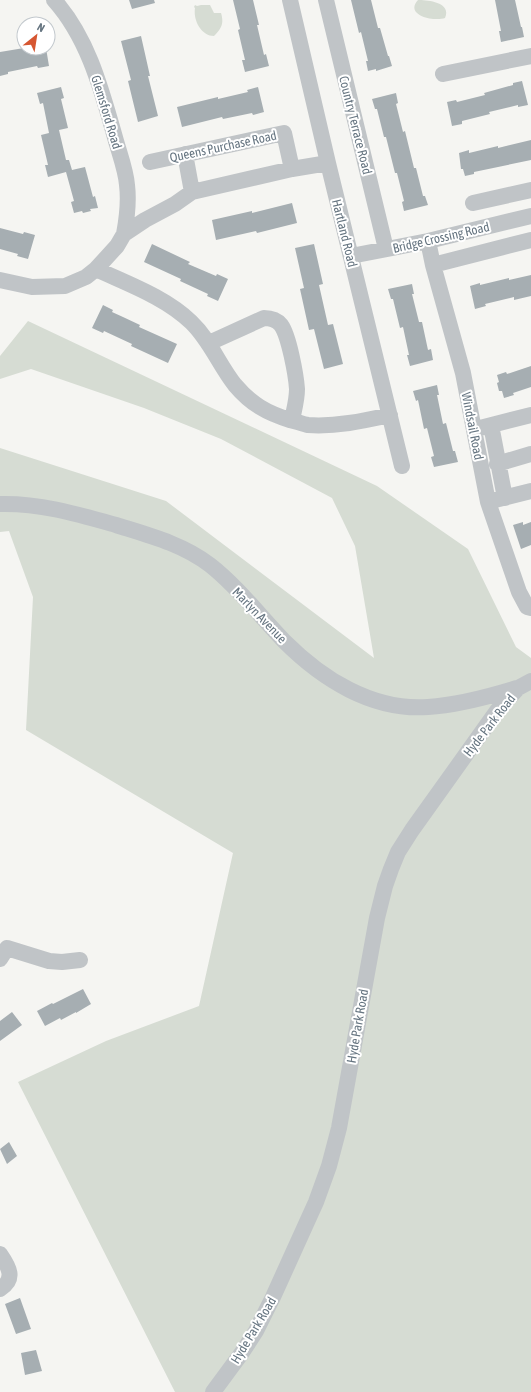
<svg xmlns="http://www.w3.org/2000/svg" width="531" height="1392" font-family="'Asap Condensed',sans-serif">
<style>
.green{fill:#d6dcd3}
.building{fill:#a6aeb2}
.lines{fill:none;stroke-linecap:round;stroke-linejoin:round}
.minor{stroke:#c0c4c7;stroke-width:16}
.labels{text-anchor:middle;stroke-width:4;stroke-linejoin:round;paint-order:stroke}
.street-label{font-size:13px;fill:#667581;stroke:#fff}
</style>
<rect width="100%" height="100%" fill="#f5f5f2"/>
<path class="green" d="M418 0C427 0 452 2 445 18 434 22 404 15 418 0Z
M195 5 197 6 201 5H210L214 13H221C224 23 222 28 214 36 201 36 193 20 195 8L194 7Z
M28 321 377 486 468 549 516 647 531 658V1392H175L18 1082 106 1041 199 1006 233 853 26 730 33 597 9 531 0 532V448L166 501 374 658 355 546 332 498 221 439 144 408 31 369 0 379V356Z"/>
<path class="building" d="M129 0H154L155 3 132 9Z
M233 0H253L259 25H257L264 55 266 54 269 66 245 72 242 60H245L238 30 240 29Z
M351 0H371L378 28H380L388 56H389L392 66 376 71V69L368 71 366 61H368L361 32 359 33Z
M495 0H515L521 27H522L524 37 501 42 499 31H501Z
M141 36 150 76H148L158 116 138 122 128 81 131 80 121 41Z
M24 48H46L49 66 38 68 37 66 8 72V74L0 76V52Z
M522 81 528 105 518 107V105L489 112 490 114 462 121V124L452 126 447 102 456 100 457 102 485 95 484 93 513 85V83Z
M61 87 64 98 61 99 68 128 59 130 66 160H69L72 170 85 167 93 197 95 196 98 208 90 209 91 211 83 213 82 211 74 213 71 202 74 201 66 172 48 177 45 165H48L41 135 49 133 43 103 40 104 37 93Z
M258 87 264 112 253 115 252 113 223 119 222 117 182 127 177 107 218 97V99L248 92 247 90Z
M396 93 398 103 396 104 403 132 405 131 414 168H416L423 196H425L428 205 404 211 402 202 404 201 397 173H395L386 137H384L377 109H375L372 99Z
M531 140V160L474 172V174L465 176 463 169H461L459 153 469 150V153L498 146V148Z
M292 203 297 223 257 233 256 231 216 240 212 220 252 211V213Z
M0 228 23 234 24 232 35 235 28 259 17 256 18 254 0 249Z
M152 244 190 262 188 264 216 276 217 274 228 279 218 301 207 296 208 294 180 281 181 279 144 262Z
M314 244 323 284 319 285 328 325 333 324 343 364 324 369 314 329 309 330 300 289 304 288 295 248Z
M531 275V296L514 300V297L485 304 486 306 475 309 470 286 480 283V285L509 278V280Z
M412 284 414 294H412L419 322H422L428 350 431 349 433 360 410 366 407 355H409L403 327 400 328 393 299H391L388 289Z
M103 305 113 310 112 312 123 317 140 325 139 327 177 344 168 363 131 346 132 344 104 331 103 333 92 328Z
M531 366V387L513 393 514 395 504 398 502 391H499L497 383 499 382 497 375 506 372 507 374Z
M437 385 439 395H437L443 424 446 423 453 451H455L458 462 434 467 431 457 434 456 427 428 424 429 418 400 416 401 413 391Z
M523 522V525L531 522V545L521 549 513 525Z
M83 989 91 1004 76 1013V1012L61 1020 60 1018 45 1026 37 1011 52 1003 53 1004Z
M12 1012 22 1025 0 1041V1021Z
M9 1142 17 1156 7 1164 0 1149Z
M20 1298 31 1329 16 1334 5 1304Z
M36 1350 42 1371 25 1375 21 1353Z"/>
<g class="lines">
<path class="minor" d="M54 0C89 39 102 92 116 141 120 155 126 171 127 185 129 201 127 218 124 234
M290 0 328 163 402 466
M326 0 386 249
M443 74 531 56
M185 154 192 192
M150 162 284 133 292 169
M473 203 531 190
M428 241 433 265 463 373 488 502 519 592 527 607 531 608
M351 256 428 241 531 216
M433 265 531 240
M96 269C128 284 165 297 191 322 210 340 219 365 235 385 251 404 267 413 290 420 296 421 302 424 308 425 335 427 363 421 390 415
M0 280 32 287 65 286 86 277 96 269 117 246 124 234 145 220 175 204 192 192 292 169 328 163
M209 343 264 318C271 318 277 320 281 325 289 336 296 375 297 389 297 400 294 410 292 420
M491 425 505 498
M480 428 531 415
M497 464 531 454
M495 500 531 491
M0 504C40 503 77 514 116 525 148 535 183 544 210 565 237 586 260 616 284 641 322 679 372 711 428 707 458 705 488 697 517 688
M0 959 7 948 49 961 62 962 80 960
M0 1254C9 1267 16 1279 0 1289
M213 1392 241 1354 256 1331 273 1297 316 1202 329 1166 339 1128 377 918 385 886 391 869 398 852 412 830 497 711 518 688 531 681"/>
</g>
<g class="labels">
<g class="street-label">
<text transform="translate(107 112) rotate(73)" y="5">Glemsford Road</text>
<text transform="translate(356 125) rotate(76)" y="5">Country Terrace Road</text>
<text transform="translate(223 146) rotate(-12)" y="5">Queens Purchase Road</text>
<text transform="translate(345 233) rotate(76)" y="5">Hartland Road</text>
<text transform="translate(441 237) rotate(-13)" y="5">Bridge Crossing Road</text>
<text transform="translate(473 426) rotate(79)" y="5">Windsail Road</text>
<text transform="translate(260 615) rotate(46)" y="5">Marlyn Avenue</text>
<text transform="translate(489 725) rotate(-52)" y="5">Hyde Park Road</text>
<text transform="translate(357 1026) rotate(-80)" y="5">Hyde Park Road</text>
<text transform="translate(253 1330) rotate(-59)" y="5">Hyde Park Road</text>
</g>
</g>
<g transform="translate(36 36) rotate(30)"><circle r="19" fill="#ffffff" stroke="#c2c8cd"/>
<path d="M0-3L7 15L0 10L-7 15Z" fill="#d65631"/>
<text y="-6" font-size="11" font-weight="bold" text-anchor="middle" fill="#667581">N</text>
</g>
</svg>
